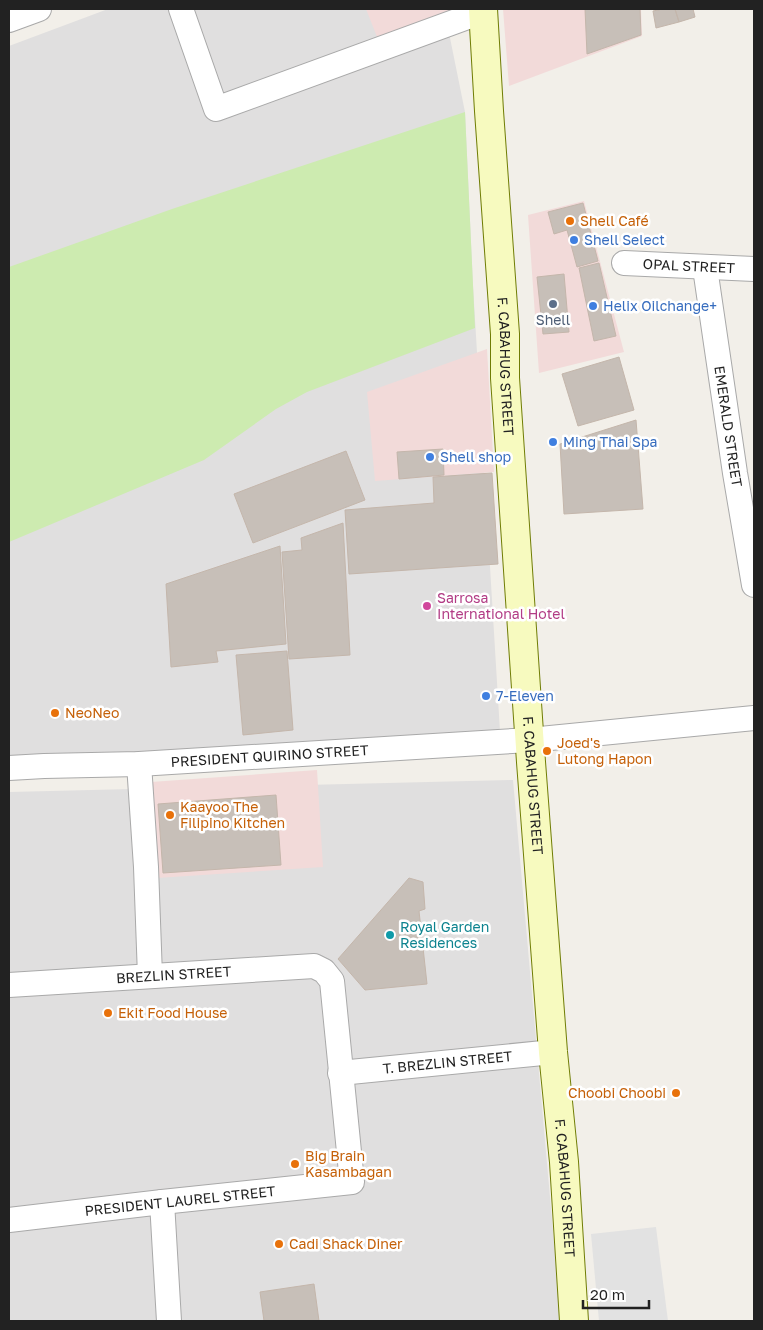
<svg xmlns="http://www.w3.org/2000/svg" width="763" height="1330" font-family="'Golos Text',sans-serif">
<style>
.residential{fill:#e0dfdf}
.commercial{fill:#f2dad9}
.grass{fill:#cdebb0}
.parking{fill:#e2e2e2}
.building{fill:#c7bfb8;stroke:#c4b6ab}
.lines{fill:none;stroke-linecap:round;stroke-linejoin:round}
.street-casing{stroke:#a9a9a9;stroke-width:26}
.secondary-casing{stroke:#707d05;stroke-width:30}
.street{stroke:#fff;stroke-width:24}
.secondary{stroke:#f7fabf;stroke-width:28}
.food-dot{fill:#e8710a;stroke:#fff;stroke-width:2}
.shop-dot{fill:#3f7fe0;stroke:#fff;stroke-width:2}
.service-dot{fill:#5c6f8a;stroke:#fff;stroke-width:2}
.hotel-dot{fill:#d1479c;stroke:#fff;stroke-width:2}
.culture-dot{fill:#0f9aa8;stroke:#fff;stroke-width:2}
.labels{text-anchor:middle;stroke-width:5;stroke-linejoin:round;paint-order:stroke}
.food-label{font-size:14px;fill:#c56008;stroke:#fff;text-anchor:start}
.shop-label{font-size:14px;fill:#366cbe;stroke:#fff;text-anchor:start}
.street-label{font-size:14px;fill:#222;stroke:#fff}
.service-label{font-size:14px;fill:#4e5e75;stroke:#fff}
.hotel-label{font-size:14px;fill:#b23c85;stroke:#fff;text-anchor:start}
.culture-label{font-size:14px;fill:#0d838f;stroke:#fff;text-anchor:start}
</style>
<rect width="100%" height="100%" fill="#f2efe9"/>
<path class="residential" d="M108 9H168L210 120 449 33 465 112 473 286 500 732 9 762V46Z
M189 9H450V18L224 106Z
M513 780 561 1321H9V792Z"/>
<path class="commercial" d="M366 9H450V18L381 47Z
M503 9H641L642 36 509 86Z
M584 201 624 352 539 373 528 215Z
M487 349 494 472 375 481 367 392Z
M317 770 323 867 157 878 151 782Z"/>
<path class="grass" d="M465 112 475 328 307 392 276 409 204 460 9 542V267L172 209Z"/>
<path class="parking" d="M656 1227 668 1321H599L591 1234Z"/>
<path class="building" d="M585 9H640L641 35 587 54Z
M663 9H675L679 22 656 28 653 11Z
M675 9H693L695 17 679 22Z
M583 203 598 261 577 267 567 230 554 234 548 212Z
M599 263 616 336 594 341 579 268Z
M564 274 569 332 543 334 537 277Z
M619 357 634 410 578 426 562 374Z
M636 420 643 509 564 514 560 444Z
M443 449 444 475 399 479 397 452Z
M346 451 365 500 253 543 234 494Z
M492 473 498 564 349 574 345 510 434 503 433 477Z
M343 523 350 655 289 659 282 552 302 550 301 538Z
M280 546 286 644 216 651 218 662 171 667 166 584Z
M287 651 293 730 243 735 236 655Z
M276 795 281 865 163 873 158 804Z
M409 878 423 882 425 909 419 911 427 984 365 990 338 959Z
M314 1284 319 1321H264L260 1292Z"/>
<g class="lines">
<defs>
<g id="street">
<path d="M181 9 216 109 484 11"/>
<path d="M9 20 39 9"/>
<path id="s1" d="M624 263 754 269"/>
<path id="s2" d="M705 268 735 473 754 585"/>
<path d="M139 764 146 867 150 976"/>
<path id="s3" d="M9 768 44 766 139 764 530 740 754 718"/>
<path id="s4" d="M9 985 314 966 324 971 332 981 352 1182 162 1202 9 1220"/>
<path id="s5" d="M340 1073 553 1052"/>
<path d="M162 1202 169 1321"/>
</g>
<g id="secondary">
<path id="s6" d="M483 9 489 111 505 334V378L531 762 553 1052 564 1162 574 1321"/>
</g>
</defs>
<use href="#street" class="street-casing"/>
<use href="#secondary" class="secondary-casing"/>
<use href="#street" class="street"/>
<use href="#secondary" class="secondary"/>
</g>
<g class="food-dot">
<circle cx="570" cy="221" r="5"/>
<circle cx="55" cy="713" r="5"/>
<circle cx="547" cy="751" r="5"/>
<circle cx="170" cy="815" r="5"/>
<circle cx="108" cy="1013" r="5"/>
<circle cx="676" cy="1093" r="5"/>
<circle cx="295" cy="1164" r="5"/>
<circle cx="279" cy="1244" r="5"/>
</g>
<g class="shop-dot">
<circle cx="574" cy="240" r="5"/>
<circle cx="593" cy="306" r="5"/>
<circle cx="553" cy="442" r="5"/>
<circle cx="430" cy="457" r="5"/>
<circle cx="486" cy="696" r="5"/>
</g>
<circle class="service-dot" cx="553" cy="304" r="5"/>
<circle class="hotel-dot" cx="427" cy="606" r="5"/>
<circle class="culture-dot" cx="390" cy="935" r="5"/>
<g class="labels">
<g class="food-label">
<text x="580" y="226">Shell Café</text>
<text x="65" y="718">NeoNeo</text>
<text x="557" y="748">Joed's<tspan x="557" dy="16">Lutong Hapon</tspan></text>
<text x="180" y="812">Kaayoo The<tspan x="180" dy="16">Filipino Kitchen</tspan></text>
<text x="118" y="1018">Ekit Food House</text>
<text x="666" y="1098" text-anchor="end">Choobi Choobi</text>
<text x="305" y="1161">Big Brain<tspan x="305" dy="16">Kasambagan</tspan></text>
<text x="289" y="1249">Cadi Shack Diner</text>
</g>
<g class="shop-label">
<text x="584" y="245">Shell Select</text>
<text x="603" y="311">Helix Oilchange+</text>
<text x="563" y="447">Ming Thai Spa</text>
<text x="440" y="462">Shell shop</text>
<text x="496" y="701">7-Eleven</text>
</g>
<g class="street-label">
<text dy="5" stroke="none"><textPath href="#s1" startOffset="65">OPAL STREET</textPath></text>
<text dy="5" stroke="none"><textPath href="#s6" startOffset="358">F. CABAHUG STREET</textPath></text>
<text dy="5" stroke="none"><textPath href="#s2" startOffset="160">EMERALD STREET</textPath></text>
<text dy="5" stroke="none"><textPath href="#s3" startOffset="261">PRESIDENT QUIRINO STREET</textPath></text>
<text dy="5" stroke="none"><textPath href="#s6" startOffset="778">F. CABAHUG STREET</textPath></text>
<text dy="5" stroke="none"><textPath href="#s4" startOffset="165">BREZLIN STREET</textPath></text>
<text dy="5" stroke="none"><textPath href="#s5" startOffset="108">T. BREZLIN STREET</textPath></text>
<text dy="5" stroke="none"><textPath href="#s6" startOffset="1182">F. CABAHUG STREET</textPath></text>
<text transform="translate(180 1201) rotate(-6)" y="5">PRESIDENT LAUREL STREET</text>
</g>
<g class="service-label">
<text x="553" y="325">Shell</text>
</g>
<g class="hotel-label">
<text x="437" y="603">Sarrosa<tspan x="437" dy="16">International Hotel</tspan></text>
</g>
<g class="culture-label">
<text x="400" y="932">Royal Garden<tspan x="400" dy="16">Residences</tspan></text>
</g>
</g>
<rect width="763" height="1330" fill="none" stroke="#222222" stroke-width="20"/>
<path d="M583 1300v8h66v-8" fill="none" stroke="#222222" stroke-width="2.5"/>
<text x="590" y="1300" font-size="15" fill="#222222" stroke="#ffffff" stroke-width="4" paint-order="stroke">20 m</text>
</svg>
